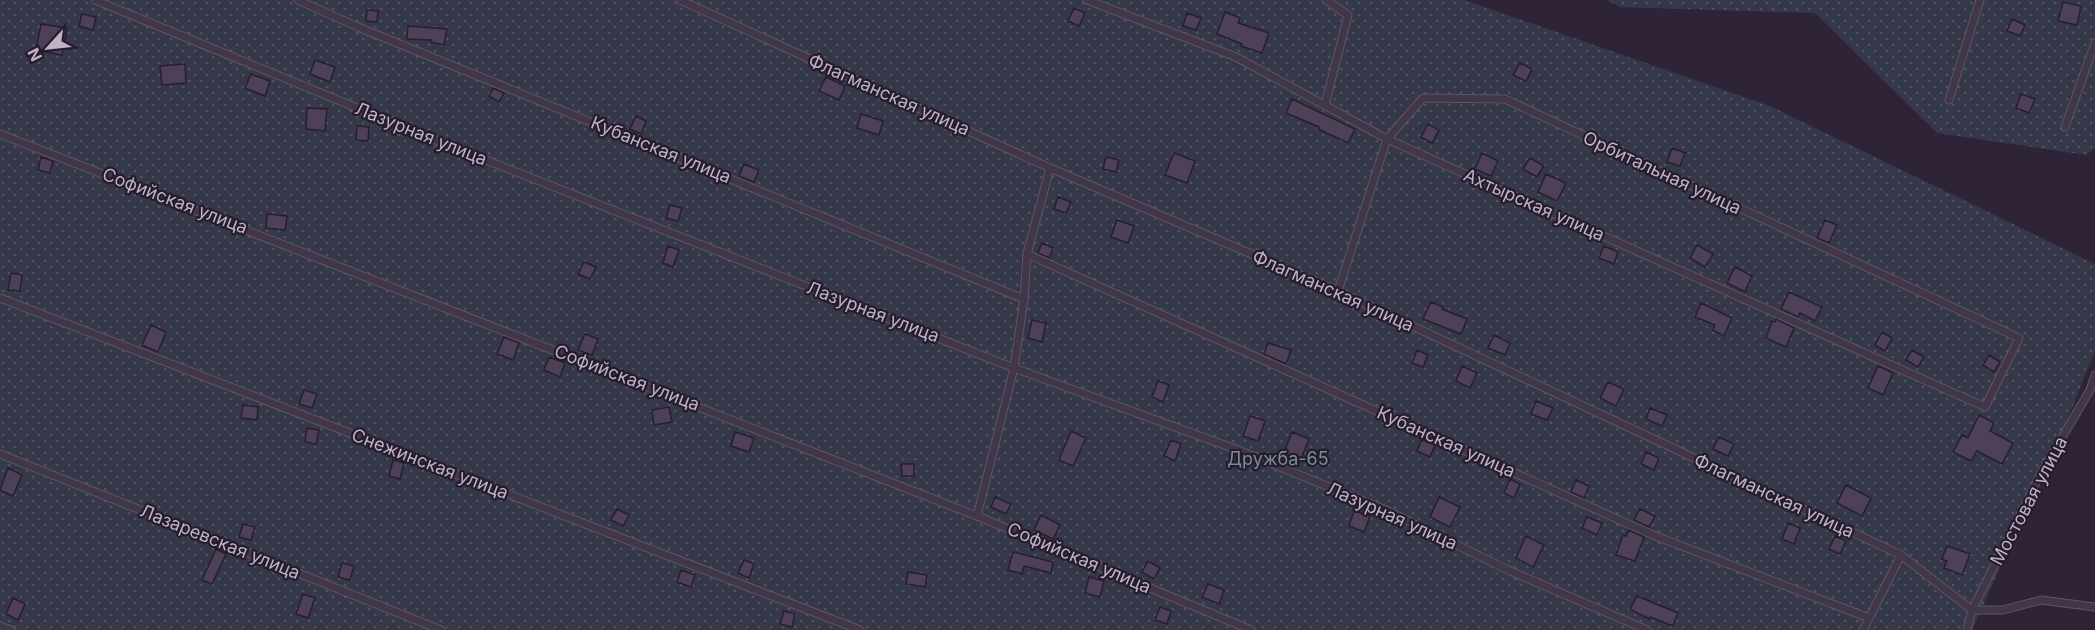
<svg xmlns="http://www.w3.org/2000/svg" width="2095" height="630" font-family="Inter,sans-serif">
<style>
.garden{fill:url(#garden-dots)}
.building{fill:#4e4057;stroke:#281e2f;stroke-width:1.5}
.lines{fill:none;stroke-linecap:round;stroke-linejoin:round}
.service-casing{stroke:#5f5566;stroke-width:9}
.service{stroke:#413748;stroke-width:7}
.labels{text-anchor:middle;stroke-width:4.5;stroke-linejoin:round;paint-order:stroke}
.street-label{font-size:18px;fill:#beb2c4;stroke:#261c2d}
.park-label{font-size:18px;fill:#738e97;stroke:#261c2d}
</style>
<defs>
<pattern id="garden-dots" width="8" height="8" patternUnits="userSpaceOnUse" patternTransform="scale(1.5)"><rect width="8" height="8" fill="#343848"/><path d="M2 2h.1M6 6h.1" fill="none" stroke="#505261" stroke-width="1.8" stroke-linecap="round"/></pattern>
</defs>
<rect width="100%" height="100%" fill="#2f2437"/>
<path class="garden" d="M0 0H1464L1770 106 2095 264V351L2070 413 1972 630H0Z
M1606 0H2095V148L2086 155 1937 133 1815 13 1620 7Z"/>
<path class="building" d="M2063 2 2081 6 2077 25 2058 21Z
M1074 8 1085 13 1079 26 1068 21Z
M367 10 378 11 377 22 366 21Z
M1225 12 1240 18 1238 23 1269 33 1262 53 1241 46 1242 44 1217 34Z
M1187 13 1201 18 1196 30 1183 26Z
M82 14 96 17 93 30 79 26Z
M2012 19 2025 25 2020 36 2007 31Z
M41 24 67 28 62 55 36 50Z
M408 26 447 29 444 45 431 42V40L407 39Z
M315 60 335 67 330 82 310 74Z
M1520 63 1532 69 1526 81 1513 75Z
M185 64 186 83 162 85 160 66Z
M251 74 270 81 265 96 245 88Z
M826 77 845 86 839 100 819 91Z
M493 88 504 93 499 102 489 96Z
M2021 94 2035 99 2029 113 2016 108Z
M1292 99 1355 129 1348 143 1318 129 1319 127 1286 113Z
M307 108 327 109 325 131 306 129Z
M861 114 883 121 879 135 857 128Z
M636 116 646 121 641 134 630 129Z
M1428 124 1439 130 1432 143 1421 137Z
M357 126 369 127 368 141 356 140Z
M1672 148 1685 153 1680 166 1667 162Z
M1174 153 1195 161 1187 183 1165 175Z
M1482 153 1498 161 1491 176 1475 169Z
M41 157 53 161 50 173 38 170Z
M1106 157 1119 160 1116 172 1103 169Z
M1530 158 1544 166 1537 177 1523 169Z
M744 164 759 170 754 182 739 176Z
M1546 174 1566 183 1557 201 1538 192Z
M1058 197 1071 202 1066 213 1054 209Z
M670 205 682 208 678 221 666 218Z
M267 214 287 216 285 230 266 228Z
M1117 220 1134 226 1128 243 1111 237Z
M1825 220 1837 225 1829 243 1817 238Z
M1042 243 1053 248 1049 258 1038 253Z
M1697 245 1713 254 1705 267 1690 258Z
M668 246 679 250 673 267 663 263Z
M1604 246 1618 252 1614 264 1599 258Z
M584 262 596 267 590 279 578 274Z
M1735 267 1752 276 1745 292 1727 283Z
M11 273 22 275 20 291 8 290Z
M1789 292 1822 307 1815 321 1800 313 1798 317 1781 309Z
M1431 302 1443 307 1442 309 1467 319 1461 334 1423 319Z
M1701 303 1732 318 1724 336 1713 330 1715 325 1695 317Z
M1776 319 1794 328 1786 347 1766 338 1772 321 1775 322Z
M1032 320 1046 323 1042 342 1028 338Z
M151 325 166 332 158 352 142 345Z
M1882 332 1892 338 1885 351 1875 345Z
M585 334 598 339 592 355 578 350Z
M1494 335 1510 343 1505 355 1488 348Z
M504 337 519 343 513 360 497 354Z
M1268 343 1291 350 1286 364 1264 354Z
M1417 350 1428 355 1423 367 1412 363Z
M1912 350 1924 357 1918 367 1906 360Z
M1989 355 2000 362 1994 372 1983 365Z
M549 357 565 363 560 377 544 370Z
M1462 366 1477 373 1470 388 1456 381Z
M1878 366 1893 373 1883 395 1868 388Z
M1158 381 1169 385 1163 402 1152 397Z
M1608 382 1624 389 1616 406 1600 398Z
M304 390 317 394 312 408 299 404Z
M1536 401 1553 408 1547 420 1531 414Z
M243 405 258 407 257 420 241 418Z
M669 407 672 422 654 425 652 410Z
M1650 408 1667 415 1662 426 1646 419Z
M1979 415 1994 423 1990 431 2013 443 2002 464 1977 451 1971 461 1953 452 1962 435 1968 438Z
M1250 416 1265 421 1258 441 1243 436Z
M307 428 319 430 316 444 305 442Z
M1071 431 1086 438 1073 466 1059 460Z
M735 432 754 438 749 452 731 446Z
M1292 432 1309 439 1300 462 1283 455Z
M1719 437 1734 444 1728 456 1713 449Z
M1422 439 1435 445 1430 457 1417 451Z
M1171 440 1181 444 1175 461 1164 456Z
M1646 452 1659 458 1654 470 1641 464Z
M393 460 404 463 400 479 389 476Z
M901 464H914V476H902Z
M8 468 22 475 13 496 0 490Z
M1510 479 1520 484 1514 498 1504 493Z
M1576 480 1589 486 1584 498 1571 492Z
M1846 485 1871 498 1862 516 1837 503Z
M995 497 1011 504 1006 514 991 507Z
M1439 497 1460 507 1450 527 1430 517Z
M617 509 629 515 623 526 611 520Z
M1640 509 1655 516 1649 527 1634 520Z
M1354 511 1370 516 1364 532 1349 526Z
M1041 515 1060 525 1053 539 1034 530Z
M1587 517 1602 523 1597 535 1582 528Z
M1788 523 1800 528 1794 544 1782 539Z
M243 524 255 527 251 540 239 537Z
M1629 530 1644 537 1635 561 1616 555 1623 535 1626 536Z
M1526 536 1544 545 1533 567 1516 558Z
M1835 536 1846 541 1840 554 1829 549Z
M1947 546 1970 554 1962 575 1944 568 1947 561 1942 559Z
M216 549 226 554 212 584 202 580Z
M1013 552 1053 562 1051 573 1024 566 1022 574 1008 570Z
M744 560 754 564 749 578 738 573Z
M1148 561 1160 568 1154 579 1142 572Z
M342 563 354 566 350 580 338 577Z
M681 570 695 575 691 587 677 582Z
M908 572 927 575 925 587 906 584Z
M1089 577 1104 581 1100 597 1085 593Z
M1208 584 1224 590 1219 604 1202 597Z
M303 594 315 598 308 618 296 614Z
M1637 596 1678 613 1673 626 1650 617 1649 619 1630 609Z
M13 598 25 604 18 620 6 614Z
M1160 607 1171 611 1167 624 1155 620Z
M784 611 795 614 792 627 780 624Z"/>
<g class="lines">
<defs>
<path id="service" d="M95 0 430 138 1014 368 1238 450 1388 511 1508 570 1647 630
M298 0 358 27 1024 299
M680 0 1050 168 1338 291 1901 555 1972 610H2003L2041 600 2095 607
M1087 0 1236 57 1387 139 1985 407 2019 338 1505 99 1423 98 1387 139 1338 291
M1949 100 1980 0
M1325 105 1348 15 1326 0
M2065 127 2095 43
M0 134 977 516 1251 630
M1027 254 1653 535 1869 618
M0 298 860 630
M0 454 441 630
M977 516 1014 368 1024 299 1027 254 1050 168
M0 626 11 630
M1863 630 1901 555
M1967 630 1972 610 2041 473 2090 390 2095 375"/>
</defs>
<use href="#service" class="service-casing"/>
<use href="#service" class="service"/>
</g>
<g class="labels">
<g class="street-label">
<text transform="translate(889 95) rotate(24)" y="6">Флагманская улица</text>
<text transform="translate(421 134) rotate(22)" y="6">Лазурная улица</text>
<text transform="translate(661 150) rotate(22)" y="6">Кубанская улица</text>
<text transform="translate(1662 173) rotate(25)" y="6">Орбитальная улица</text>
<text transform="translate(175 201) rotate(21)" y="6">Софийская улица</text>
<text transform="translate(1534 205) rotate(24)" y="6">Ахтырская улица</text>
<text transform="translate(1333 291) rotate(24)" y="6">Флагманская улица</text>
<text transform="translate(873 312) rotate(21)" y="6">Лазурная улица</text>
<text transform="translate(627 378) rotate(21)" y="6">Софийская улица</text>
<text transform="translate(1446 442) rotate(24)" y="6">Кубанская улица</text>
<text transform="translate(430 464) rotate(21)" y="6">Снежинская улица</text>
<text transform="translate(1774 496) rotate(25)" y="6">Флагманская улица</text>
<text transform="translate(2029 501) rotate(-62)" y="6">Мостовая улица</text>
<text transform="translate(1392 516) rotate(24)" y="6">Лазурная улица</text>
<text transform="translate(220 542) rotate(22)" y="6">Лазаревская улица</text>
<text transform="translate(1079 558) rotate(23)" y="6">Софийская улица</text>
</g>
<g class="park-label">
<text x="1278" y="465">Дружба-65</text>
</g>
</g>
<g transform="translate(48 48) rotate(243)" stroke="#261c2d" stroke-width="4.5" paint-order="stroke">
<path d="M0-4.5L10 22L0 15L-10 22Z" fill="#beb2c4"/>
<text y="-9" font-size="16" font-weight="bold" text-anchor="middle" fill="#beb2c4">N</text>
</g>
</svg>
